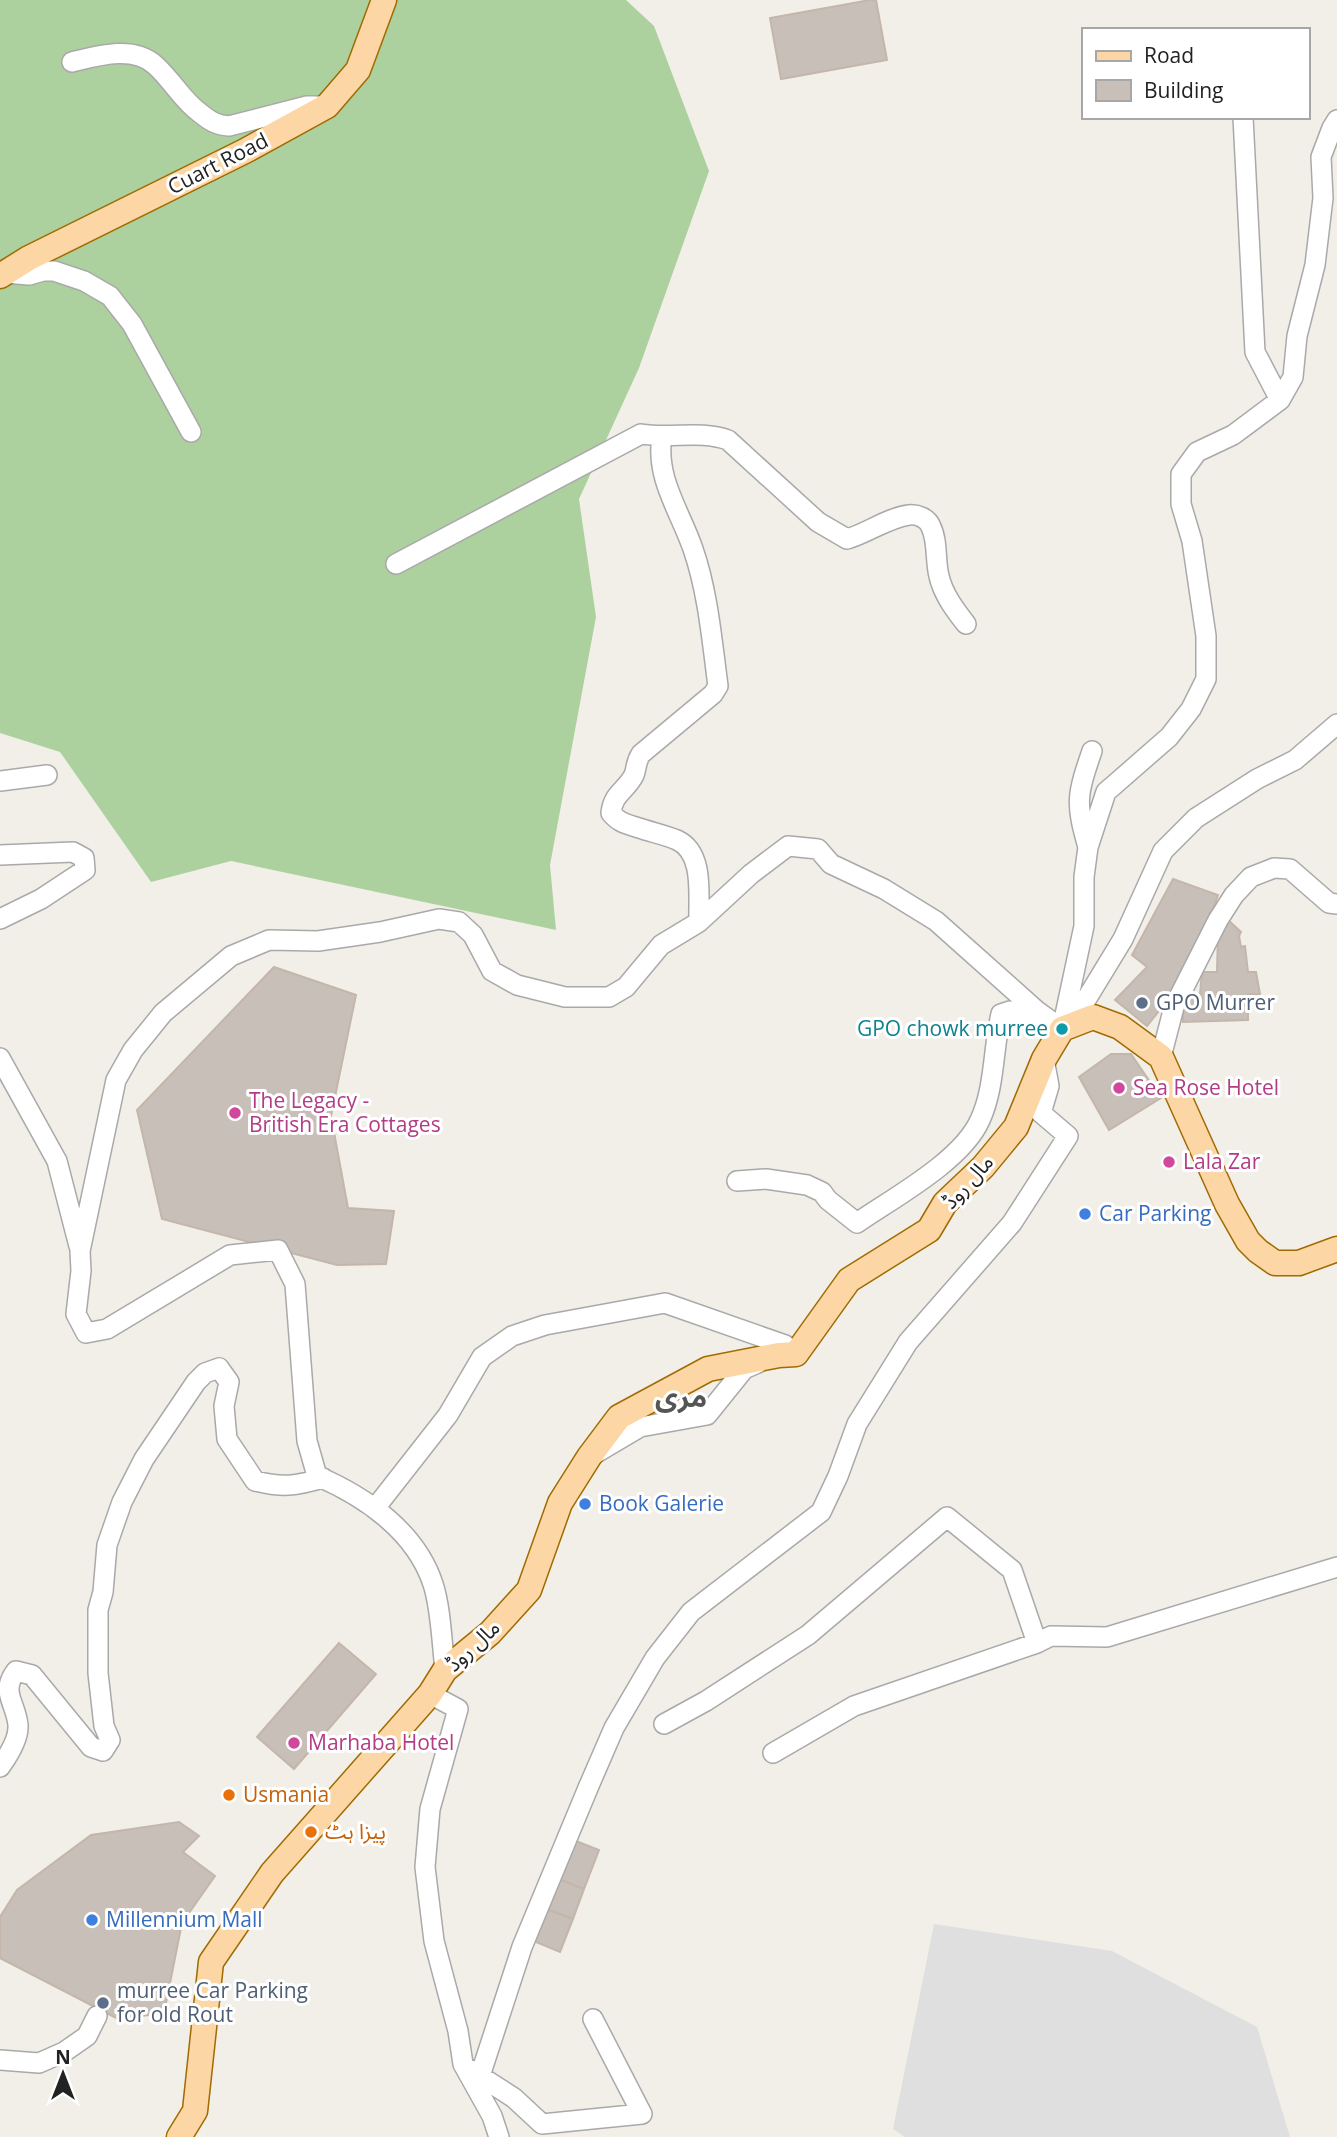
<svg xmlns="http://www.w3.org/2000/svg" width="1337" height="2137" font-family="'Open Sans','Noto Sans Arabic',sans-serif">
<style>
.residential{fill:#e0dfdf}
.forest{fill:#add19e}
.building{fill:#c7bfb8;stroke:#c4b6ab;stroke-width:2}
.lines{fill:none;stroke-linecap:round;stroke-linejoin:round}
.minor-casing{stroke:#a9a9a9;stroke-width:22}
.major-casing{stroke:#a06b00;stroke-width:27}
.minor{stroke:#fff;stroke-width:19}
.major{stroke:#fcd6a4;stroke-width:24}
.service-dot{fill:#5c6f8a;stroke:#fff;stroke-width:2.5}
.culture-dot{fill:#0f9aa8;stroke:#fff;stroke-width:2.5}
.hotel-dot{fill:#d1479c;stroke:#fff;stroke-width:2.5}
.shop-dot{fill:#3f7fe0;stroke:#fff;stroke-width:2.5}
.food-dot{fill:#e8710a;stroke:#fff;stroke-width:2.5}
.labels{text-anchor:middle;stroke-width:6;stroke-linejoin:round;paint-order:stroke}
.street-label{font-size:21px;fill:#222;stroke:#fff}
.service-label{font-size:21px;fill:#4e5e75;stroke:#fff;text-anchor:start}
.culture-label{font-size:21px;fill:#0d838f;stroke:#fff;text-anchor:end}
.hotel-label{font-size:21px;fill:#b23c85;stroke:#fff;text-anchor:start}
.shop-label{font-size:21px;fill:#366cbe;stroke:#fff;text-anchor:start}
.food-label{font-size:21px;fill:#c56008;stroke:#fff;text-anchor:start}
.district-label{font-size:28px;font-weight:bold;fill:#555;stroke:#fff}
</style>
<rect width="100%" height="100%" fill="#f2efe9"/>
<path class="residential" d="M934 1924 1112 1951 1257 2027 1290 2137H905L893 2129Z"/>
<path class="forest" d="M0 0H626L654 26 709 171 639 368 579 499 596 617 550 865 556 930 231 861 151 882 60 752 0 733Z"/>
<path class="building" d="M870 0H876L887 60 781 79 770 18Z
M1173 879 1218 895 1190 972 1147 1026 1115 1000 1147 967 1132 955Z
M1227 919 1241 932 1239 936 1241 947 1245 946 1248 972H1256L1260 994H1248V1020L1183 1022V993L1200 994 1202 972H1217L1218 933Z
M274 967 356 995 331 1116 348 1208 394 1211 386 1264 337 1265 162 1219 137 1110Z
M1111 1054H1131L1161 1098 1109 1130 1079 1077Z
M339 1643 376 1674 294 1769 257 1737Z
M179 1822 199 1836 183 1852 215 1876 182 1923 164 2013 118 2019 0 1958V1917L17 1890 91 1835Z
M571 1839 599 1850 584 1889 556 1878Z
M556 1878 584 1889 573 1919 544 1908Z
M544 1908 573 1919 560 1952 531 1940Z"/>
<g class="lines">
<defs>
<path id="minor" d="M72 62C97 56 133 45 155 65 172 80 182 100 200 113 210 121 216 125 229 126L307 106H326
M1243 117 1255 352 1280 400
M5 273 29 275 43 271H54L84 281 110 296 132 324 191 432
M662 436C655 478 680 511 693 549 708 592 712 641 718 686L713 694 641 754C635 763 637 768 634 775 626 791 613 793 611 813 619 823 627 824 639 828 651 832 665 835 677 840 705 853 698 896 699 922
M396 564 641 434C671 439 700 430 728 440L818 522 847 539C868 533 887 518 909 515 917 514 928 518 931 527 938 541 935 561 939 576 943 594 955 610 966 624
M0 781 47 775
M1088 847C1075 802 1077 795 1092 751
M0 855 73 852 84 858 85 870 41 899 0 919
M1065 1025 1084 1003 1123 939 1163 851 1196 818 1257 779 1295 760 1337 724
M1062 1029 1084 926V877L1088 847 1106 792 1169 737 1191 709 1206 679V636L1192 541 1181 504V474L1197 452 1233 435 1280 400 1293 377 1297 336 1315 265 1323 198 1321 157 1332 128 1337 120
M1161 1057 1174 1007 1218 920 1234 895 1251 877 1274 868 1290 869 1329 903 1337 904
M0 1058 57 1161 79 1246
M737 1181 766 1179 807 1185 822 1192 828 1200 857 1223C893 1198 962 1161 980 1120 995 1088 993 1048 1001 1014L1010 1011 1036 1024 1050 1027
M596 1453 640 1427 707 1415 744 1369 758 1363
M376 1507 448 1415 482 1357 512 1336 545 1325 665 1303 785 1345 796 1354
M445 1670C442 1645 441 1608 433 1584 416 1532 366 1497 317 1476L307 1441 295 1284 278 1250 230 1255 107 1329 86 1333 76 1314 81 1271 80 1251 116 1080 133 1050 163 1013 231 956 269 940 318 941 380 932 439 919 459 922 473 935 492 971 517 985 565 997H609L626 987 661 945 699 922 751 874 788 846 818 849 831 864 884 889 936 921 1037 1011 1062 1029
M430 1694 458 1709 430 1809 425 1867 434 1941 458 2031 463 2064 492 2116 499 2137
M664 1724 706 1701 808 1635 947 1517 1012 1570 1037 1643 1051 1636 1107 1637 1337 1567
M773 1753 854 1706 1037 1643
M0 1767C8 1756 19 1738 18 1725 16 1703 0 1692 16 1671L32 1675 91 1747 103 1751 110 1740 104 1726 98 1673V1610L103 1592 107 1545 122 1502 144 1459 196 1382 205 1373 219 1368 229 1382 224 1406 227 1439 255 1481C283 1488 296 1486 323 1478
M0 2060 39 2063 64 2052 87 2036 97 2016
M469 2069 514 2098 542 2124 642 2114 593 2019
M480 2076 522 1947 588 1788 614 1728 655 1658 691 1612 821 1512 838 1476 857 1424 908 1342 1012 1223 1068 1136 1041 1113 1049 1086 1044 1059"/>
<path id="major" d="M0 276 29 258 245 151 327 106 358 70 384 0
M179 2137 195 2111 211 1962 272 1873 430 1694 445 1670 490 1633 529 1590 560 1503 589 1457 619 1417 708 1369 779 1355 796 1354 849 1280 929 1230 945 1203 983 1167 1016 1127 1044 1059 1062 1029 1093 1017 1120 1027 1161 1057 1227 1204 1248 1241 1258 1251 1275 1263H1299L1337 1249"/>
</defs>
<use href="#minor" class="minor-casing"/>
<use href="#major" class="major-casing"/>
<use href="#minor" class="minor"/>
<use href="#major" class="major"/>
</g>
<g class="service-dot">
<circle cx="1142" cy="1003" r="7"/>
<circle cx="103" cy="2003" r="7"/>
</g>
<circle class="culture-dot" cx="1062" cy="1029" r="7"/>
<g class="hotel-dot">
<circle cx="1119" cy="1088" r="7"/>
<circle cx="235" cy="1113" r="7"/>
<circle cx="1169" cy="1162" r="7"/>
<circle cx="294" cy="1743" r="7"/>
</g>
<g class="shop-dot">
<circle cx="1085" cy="1214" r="7"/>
<circle cx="585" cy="1504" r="7"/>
<circle cx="92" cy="1920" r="7"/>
</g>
<g class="food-dot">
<circle cx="229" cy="1795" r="7"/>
<circle cx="311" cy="1832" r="7"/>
</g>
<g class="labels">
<g class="street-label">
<text transform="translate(218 164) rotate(-27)" y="7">Cuart Road</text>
<text transform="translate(968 1182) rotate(-48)" y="7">مال روڈ</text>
<text transform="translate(473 1646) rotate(-43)" y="7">مال روڈ</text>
</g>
<g class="service-label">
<text x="1156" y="1010">GPO Murrer</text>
<text x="117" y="1998">murree Car Parking<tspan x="117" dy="24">for old Rout</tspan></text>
</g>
<g class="culture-label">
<text x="1048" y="1036">GPO chowk murree</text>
</g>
<g class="hotel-label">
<text x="1133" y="1095">Sea Rose Hotel</text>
<text x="249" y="1108">The Legacy -<tspan x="249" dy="24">British Era Cottages</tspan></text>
<text x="1183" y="1169">Lala Zar</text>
<text x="308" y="1750">Marhaba Hotel</text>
</g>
<g class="shop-label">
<text x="1099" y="1221">Car Parking</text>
<text x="599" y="1511">Book Galerie</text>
<text x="106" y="1927">Millennium Mall</text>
</g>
<g class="food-label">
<text x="243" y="1802">Usmania</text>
<text x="325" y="1839">پیزا ہٹ</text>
</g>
<g class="district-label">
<text x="681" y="1407">مری</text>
</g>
</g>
<rect x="1082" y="28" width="228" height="91" fill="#ffffff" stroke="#a7a7a7" stroke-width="2"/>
<rect x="1096" y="51" width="35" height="10" fill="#fcd6a4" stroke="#a7a7a7" stroke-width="2"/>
<text x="1144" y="63" font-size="21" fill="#222222">Road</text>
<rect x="1096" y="80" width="35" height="21" fill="#c7bfb8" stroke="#a7a7a7" stroke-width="2"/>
<text x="1144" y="98" font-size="21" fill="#222222">Building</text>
<g transform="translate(63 2074)" stroke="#ffffff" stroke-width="5" paint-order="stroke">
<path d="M0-5L12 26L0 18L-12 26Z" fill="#222222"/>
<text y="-10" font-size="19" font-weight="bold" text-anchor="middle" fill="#222222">N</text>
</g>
</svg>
